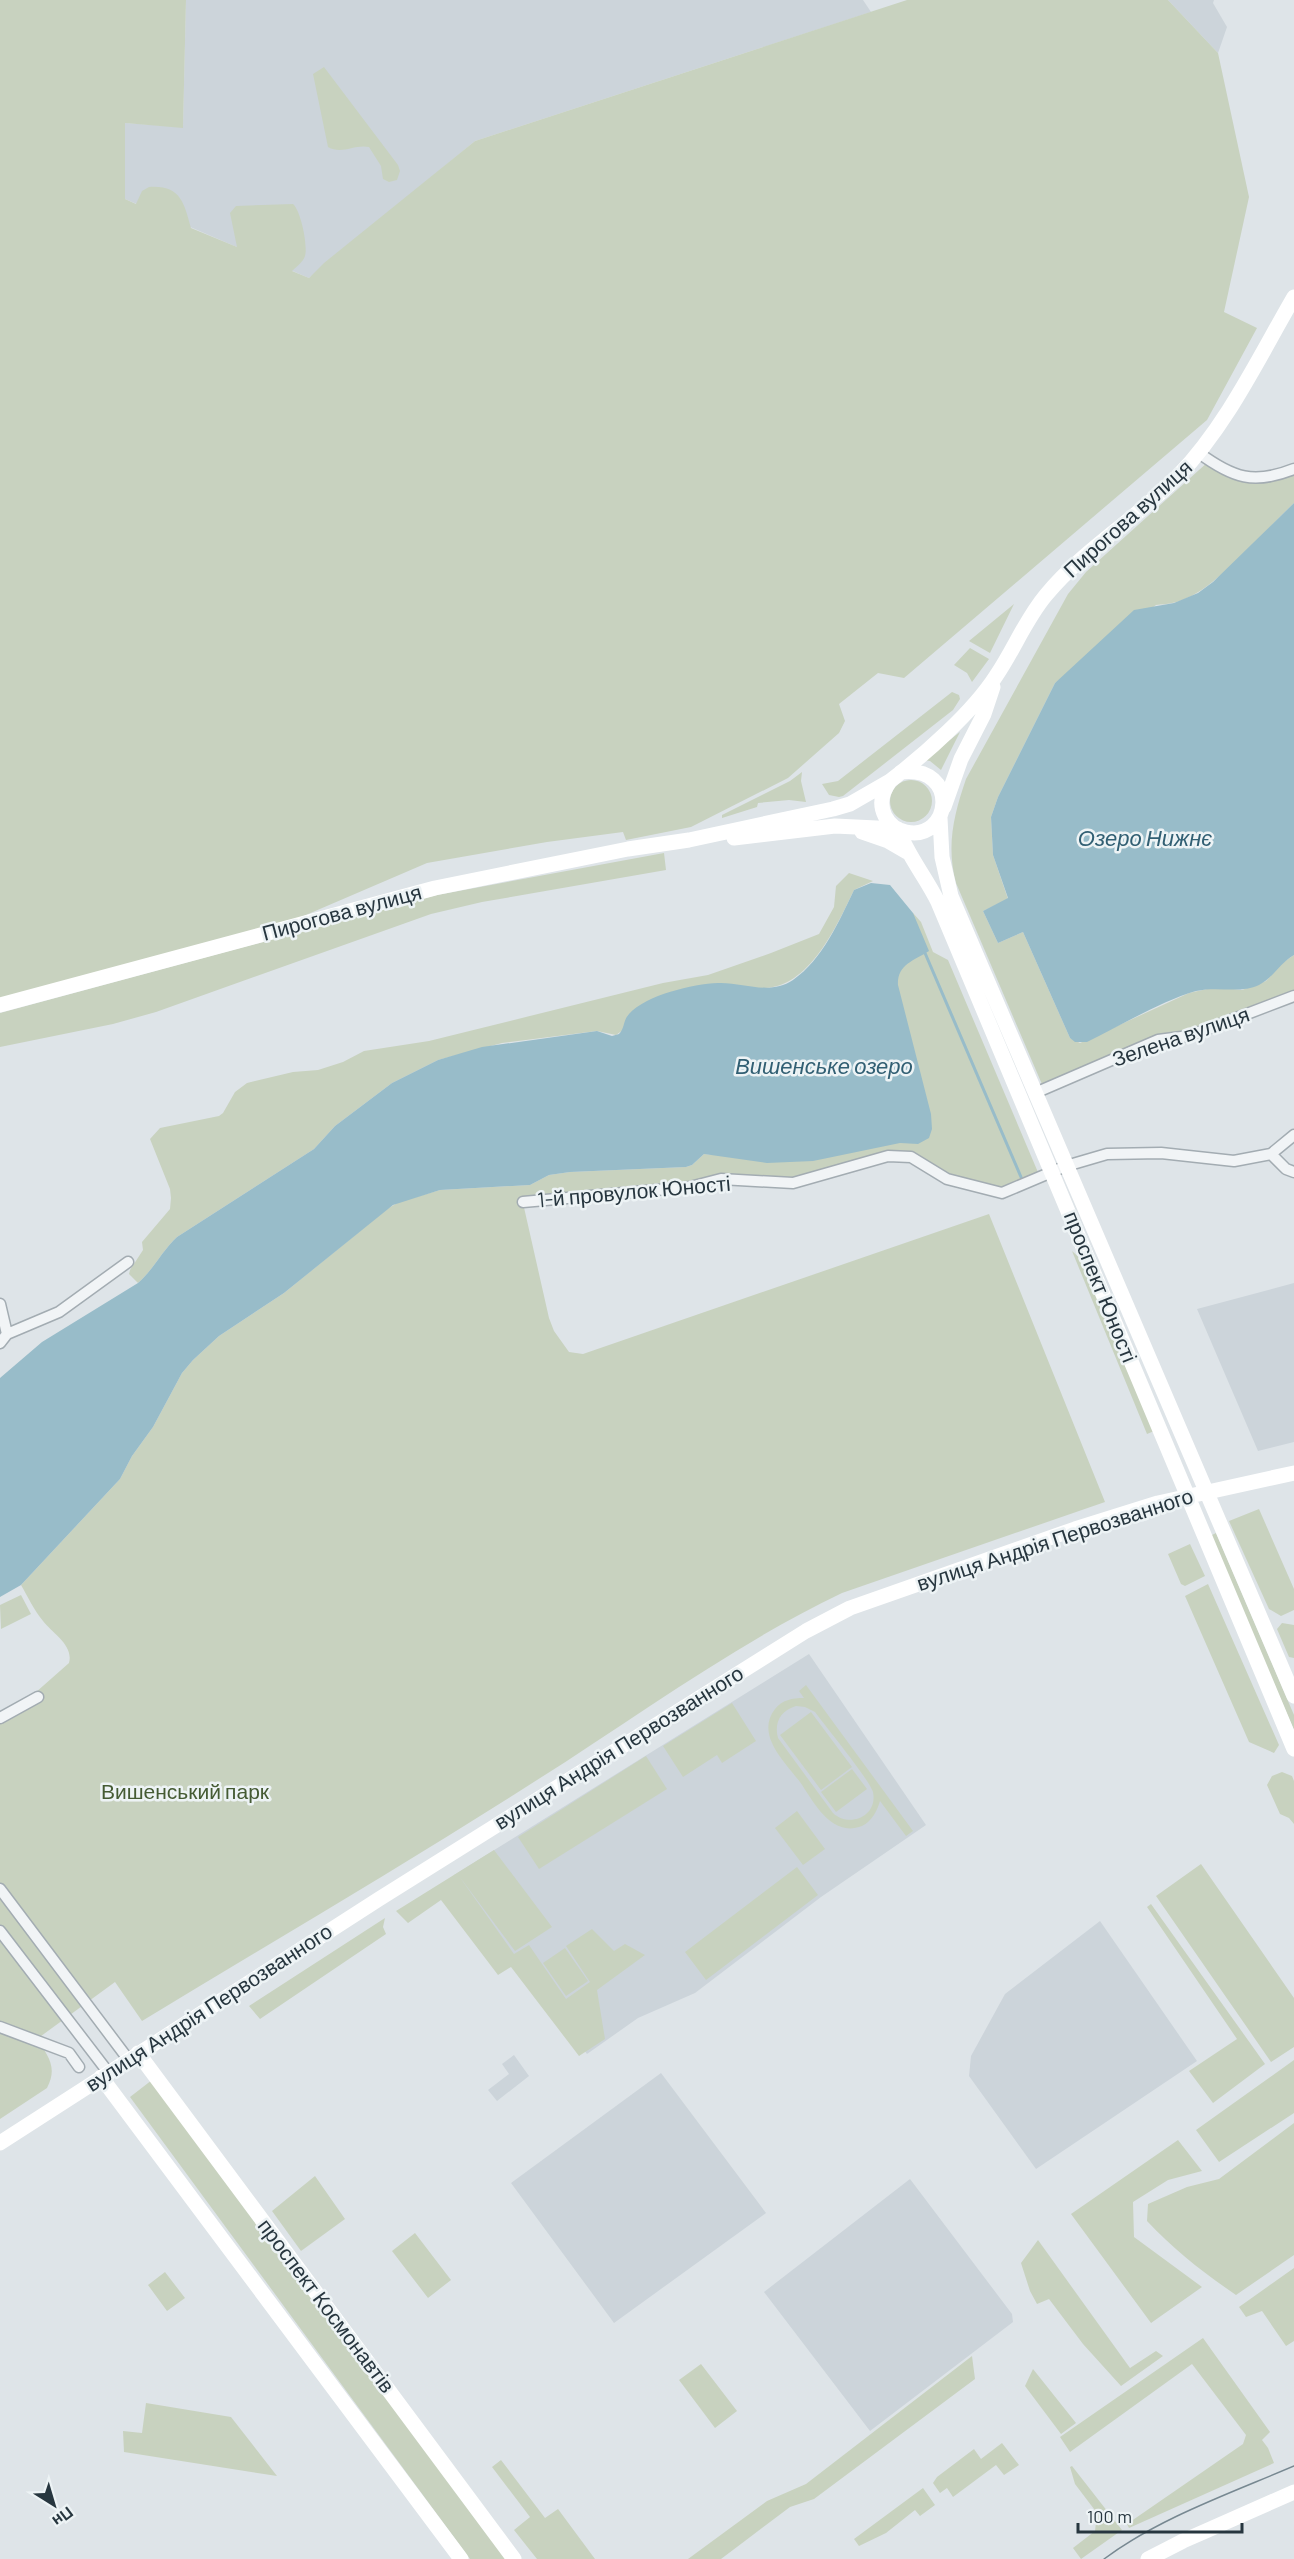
<svg xmlns="http://www.w3.org/2000/svg" width="1294" height="2559" font-family="Barlow,sans-serif">
<style>
.built{fill:#ccd4da}
.green{fill:#c8d2bf;fill-rule:evenodd}
.water{fill:#98bcc9}
.lines{fill:none;stroke-linecap:round;stroke-linejoin:round}
.stream{stroke:#98bcc9;stroke-width:3}
.street-casing{stroke:#a3acb2;stroke-width:13}
.street{stroke:#f1f4f6;stroke-width:10}
.secondary{stroke:#fff;stroke-width:15}
.tram{stroke:#778891;stroke-width:1.5}
.labels{text-anchor:middle;stroke-width:5;stroke-linejoin:round;paint-order:stroke}
.street-label{font-size:21px;fill:#27363f;stroke:#edf3f5}
.park-label{font-size:21px;fill:#455b34;stroke:#edf3f5}
.water-label{font-size:22px;font-style:italic;fill:#315f73;stroke:#edf3f5}
</style>
<rect width="100%" height="100%" fill="#dee4e8"/>
<path class="built" d="M186 0H863L871 12 475 141 309 278 125 199V123L183 127Z
M1168 0H1214L1213 3 1227 27 1218 53Z
M1294 1283V1442L1258 1451 1197 1309Z
M809 1654 926 1825 821 1897 695 1993 638 2018 587 2054 454 1875Z
M1100 1921 1197 2061 1036 2169 969 2076 971 2056 1005 1994Z
M514 2055 529 2076 497 2101 488 2090 509 2074 502 2064Z
M661 2073 766 2213 614 2323 511 2183Z
M910 2179 1012 2314 1013 2322 870 2431 764 2292Z"/>
<path class="green" d="M0 0H186L183 128 125 123V199L136 204 142 191 149 187C181 185 184 203 191 228L237 247 230 213 236 206 293 204C301 211 308 246 305 256 303 262 297 266 292 271L309 278 324 263 475 141 907 0H1168L1218 53 1249 197 1224 312 1257 328 1207 420 904 678 878 673 839 704 845 721 839 733 788 778 691 827 626 840 623 832 547 842 427 863 257 936 0 1005Z
M324 67 398 165 400 171 397 180 389 182 383 179 381 166 369 147C354 144 342 155 328 147L313 74Z
M1209 461 1243 476 1294 469V503C1265 530 1221 583 1187 598 1177 603 1167 604 1156 605L1055 683 998 797 991 817 993 855 1008 899 983 911 998 943 1023 932 1070 1038 1080 1043 1189 993 1216 987 1242 990 1266 981 1282 963 1294 955V996L1166 1038 1044 1089 956 883C946 846 954 814 966 779L1068 594 1086 572Z
M1014 604 990 653 969 641Z
M970 648 989 659 972 682 967 673 954 665Z
M952 692 959 695 960 699 953 710 843 796 839 797 829 795 822 784 838 781Z
M960 732 941 770 930 761 924 760Z
M802 772 801 781 806 802 789 800 758 803 757 807 722 818V815L790 781Z
M890 801a21 21 0 1 1 42 0a21 21 0 1 1-42 0Z
M664 853 666 870 482 902 431 914 156 1012 113 1024 0 1047V1013L437 895Z
M849 873 873 881 854 890C836 927 808 992 758 988L628 1015 623 1030 616 1035 597 1031 502 1043 438 1060 392 1083 335 1126 314 1149 177 1237C162 1251 153 1270 138 1283L129 1274 130 1270 143 1250 142 1242 170 1209 171 1198 170 1189 150 1139 160 1128 219 1116 223 1113 235 1092 247 1083 293 1072 318 1070 343 1062 364 1051 429 1041 663 983 708 975 771 953 819 934 834 907 836 886Z
M913 913 921 922 933 952 948 960 1040 1177 1002 1193 896 1156 805 1180 741 1181 523 1203 549 1318 554 1331 569 1352 583 1354 989 1214 1105 1502 842 1593C735 1644 638 1716 537 1780 407 1863 274 1941 142 2021L115 1982 37 2039C48 2056 58 2067 47 2088L0 2119V1718L18 1708 69 1663C74 1645 52 1633 43 1621 34 1610 28 1597 21 1585L120 1479 132 1456 153 1427 182 1373 193 1360 219 1336 284 1293 387 1209 399 1202 440 1190 530 1185 549 1175 570 1172 686 1167 692 1165 704 1154 714 1155 898 985 897 975 901 969 894 946Z
M1072 1251 1094 1271 1159 1429 1147 1434Z
M1259 1509 1294 1589V1610L1281 1616 1269 1609 1229 1521Z
M1216 1533 1294 1715V1730L1210 1536Z
M1190 1544 1205 1576 1185 1586 1181 1584 1168 1554Z
M1208 1584 1279 1745 1274 1753 1249 1742 1185 1596Z
M21 1595 31 1614 1 1629 0 1605Z
M1282 1623 1294 1625V1658L1289 1657 1277 1629Z
M806 1685 913 1831 906 1836 880 1801C877 1811 872 1821 862 1826 831 1838 814 1802 800 1782 785 1762 755 1735 775 1709 782 1700 792 1698 804 1698L799 1691ZM796 1706 805 1707 815 1712C826 1727 869 1779 873 1792 878 1817 849 1828 833 1813L778 1738C774 1723 780 1711 796 1706Z
M732 1703 756 1741 722 1763 717 1755 683 1777 663 1746Z
M811 1712 852 1767 821 1790 780 1735Z
M646 1756 667 1789 539 1869 518 1837Z
M852 1769 867 1789 836 1812 821 1792Z
M1282 1772 1292 1776 1294 1781V1824L1289 1818 1280 1814 1267 1785 1272 1776Z
M797 1811 825 1849 803 1865 775 1828Z
M494 1850 552 1927 515 1951 459 1876 514 1954 529 1945 566 1999 590 1982 566 1946 592 1929 614 1951 625 1944 645 1955 597 1990 605 2039 579 2056 511 1967 498 1975 441 1900 408 1923 396 1911Z
M1201 1864 1294 1998V2047L1271 2062 1156 1896Z
M797 1867 818 1895 706 1980 685 1952Z
M1151 1904 1265 2064 1213 2103 1189 2071 1237 2039 1147 1907Z
M385 1918 383 1927 386 1934 260 2019 249 2006Z
M565 1948 588 1981 566 1996 543 1963Z
M1294 2060V2113L1219 2162 1196 2130Z
M152 2080 508 2559H470L130 2097Z
M1294 2123V2255L1236 2295C1204 2273 1174 2250 1147 2221L1148 2204 1187 2187 1219 2179Z
M1178 2140 1202 2171 1168 2180 1133 2202 1134 2237 1202 2287 1151 2323 1071 2214Z
M315 2176 345 2219 301 2251 272 2211Z
M415 2233 451 2280 428 2298 392 2251Z
M1038 2240 1130 2368 1156 2351 1163 2356 1121 2386 1083 2344 1049 2299 1037 2304 1030 2291 1021 2263Z
M1294 2268V2341L1286 2346 1262 2311 1246 2317 1239 2307Z
M165 2272 185 2298 167 2311 148 2285Z
M1203 2338 1270 2432 1262 2440 1268 2448 1274 2463 1129 2528 1127 2524 1243 2444 1246 2435 1192 2364 1070 2452 1060 2437Z
M972 2356 975 2379 814 2499 790 2507 721 2559H688L767 2501 806 2484Z
M701 2364 737 2411 715 2428 679 2380Z
M1033 2369 1076 2423 1061 2434 1025 2386Z
M146 2403 231 2417 277 2476 124 2452 123 2431 142 2433Z
M1002 2443 1019 2465 1004 2475 996 2465 953 2497 947 2488 940 2493 933 2483 937 2477 974 2449 981 2459Z
M501 2460 545 2518 558 2509 595 2559H537L514 2530 530 2517 492 2467Z
M1072 2466 1122 2530 1081 2559 1073 2548 1095 2531 1097 2513 1075 2484 1070 2467Z
M923 2488 935 2505 920 2516 915 2510 886 2533 859 2546 854 2539Z"/>
<path class="water" d="M1294 503V955C1280 963 1273 978 1259 985 1241 994 1218 986 1196 991 1161 1001 1120 1026 1087 1042H1075L1070 1038 1023 932 998 943 983 911 1008 898 993 855 991 817 998 797 1055 683 1134 610 1174 603 1198 593 1213 582Z
M871 883 890 885 913 913 929 951C913 961 897 965 898 985L931 1114 932 1129 929 1138 918 1144 900 1143 813 1161 767 1163 704 1154 692 1165 686 1167 570 1172 549 1175 530 1185 440 1190 393 1205 284 1293 219 1336 193 1360 182 1373 153 1427 132 1456 120 1479 21 1585 0 1597V1378L42 1342 138 1283C153 1270 162 1251 177 1237L314 1149 335 1126 392 1083 438 1060 482 1047 597 1031 612 1036 619 1034C625 1028 623 1020 629 1014 646 995 693 984 718 983 744 982 769 996 793 980 823 959 839 921 854 890Z"/>
<g class="lines">
<path class="stream" d="M925 953 1021 1177"/>
<defs>
<path id="street" d="M1199 453C1233 478 1254 485 1294 469
M1035 1093 1158 1040 1189 1036 1294 996
M1271 1154 1294 1135
M523 1202 690 1187 721 1179 793 1183 888 1156 911 1157 947 1179 1002 1193 1066 1166 1107 1154 1161 1153 1234 1161 1271 1154 1286 1169 1294 1172
M0 1304 7 1334 0 1343
M7 1334 59 1312 128 1262
M0 1718 38 1697
M0 1889 128 2059
M0 1931 108 2072
M0 2027 69 2053 79 2067"/>
</defs>
<use href="#street" class="street-casing"/>
<use href="#street" class="street"/>
<path class="secondary" d="M901 772C961 765 951 842 906 832 897 830 889 824 885 816 879 804 882 792 890 781 924 755 973 712 996 676 1014 650 1025 620 1046 595 1084 549 1137 519 1178 476 1227 425 1258 359 1294 297
M944 807 961 759 984 714 993 687
M940 818 942 857 951 896 1294 1696
M898 829C907 855 926 877 938 902L1294 1749
M862 832 888 841 907 852
M734 838 835 826 897 829
M0 1005 435 888 628 849 689 840 833 809 850 804 890 781
M138 2053 514 2559
M101 2077 461 2559
M0 2143 379 1899 806 1631 850 1608 1075 1529 1158 1503 1294 1473
M1148 2559 1183 2541 1294 2492"/>
<path class="tram" d="M1104 2559C1159 2518 1231 2493 1294 2466"/>
</g>
<g class="labels">
<g class="street-label">
<text transform="translate(1128 519) rotate(-42)" y="7">Пирогова вулиця</text>
<text transform="translate(342 913) rotate(-15)" y="7">Пирогова вулиця</text>
<text transform="translate(1181 1037) rotate(-19)" y="7">Зелена вулиця</text>
<text transform="translate(634 1192) rotate(-5)" y="7">1-й провулок Юності</text>
<text transform="translate(1100 1287) rotate(68)" y="7">проспект Юності</text>
<text transform="translate(1055 1540) rotate(-18)" y="7">вулиця Андрія Первозванного</text>
<text transform="translate(619 1748) rotate(-32)" y="7">вулиця Андрія Первозванного</text>
<text transform="translate(209 2008) rotate(-33)" y="7">вулиця Андрія Первозванного</text>
<text transform="translate(326 2306) rotate(53)" y="7">проспект Космонавтів</text>
</g>
<g class="park-label">
<text x="185" y="1799">Вишенський парк</text>
</g>
<g class="water-label">
<text x="1145" y="846">Озеро Нижнє</text>
<text x="824" y="1074">Вишенське озеро</text>
</g>
</g>
<g transform="translate(54 2505) rotate(143)" stroke="#edf3f5" stroke-width="4.5" paint-order="stroke">
<path d="M0-4.5L10 22L0 15L-10 22Z" fill="#27363f"/>
<text y="-9" font-size="16" font-weight="bold" text-anchor="middle" fill="#27363f">Пн</text>
</g>
<path d="M1078 2523v9h164v-9" fill="none" stroke="#27363f" stroke-width="3"/>
<text x="1087" y="2523" font-size="18" fill="#27363f" stroke="#edf3f5" stroke-width="4.5" paint-order="stroke">100 m</text>
</svg>
